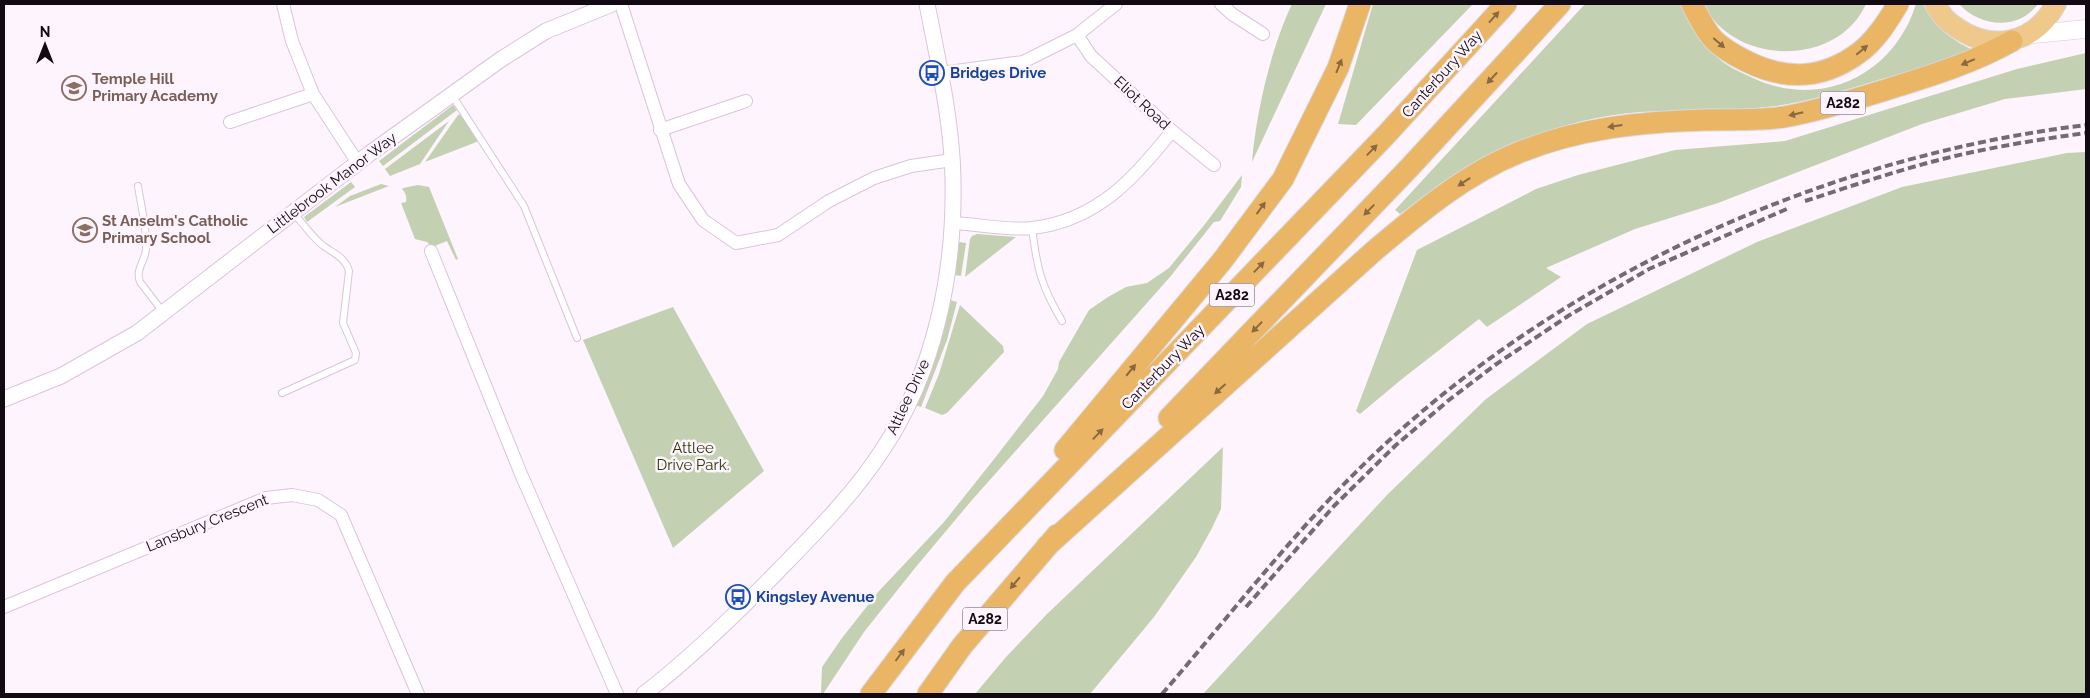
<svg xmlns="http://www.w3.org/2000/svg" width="2090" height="698" font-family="Raleway,sans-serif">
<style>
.green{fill:#c3d0b1}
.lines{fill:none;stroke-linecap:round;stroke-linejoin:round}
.service-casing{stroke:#dac4db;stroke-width:8}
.minor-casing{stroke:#dac4db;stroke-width:14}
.tertiary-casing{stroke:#dac4db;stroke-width:17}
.secondary-casing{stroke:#dac4db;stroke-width:19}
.primary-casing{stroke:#d9d8d9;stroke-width:22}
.trunk-casing{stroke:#d9d8d9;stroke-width:23}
.service{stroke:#fff;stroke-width:6}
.minor{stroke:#fff;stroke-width:12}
.tertiary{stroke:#fff;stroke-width:15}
.secondary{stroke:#fff;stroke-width:18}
.primary{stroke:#efc88c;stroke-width:20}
.trunk{stroke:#eab666;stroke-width:21}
.rail{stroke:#736a73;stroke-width:4;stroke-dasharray:8 4;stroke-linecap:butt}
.oneway{fill:#896940}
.labels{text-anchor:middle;stroke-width:5;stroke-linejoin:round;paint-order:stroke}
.shield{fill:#fef4fe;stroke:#595059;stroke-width:1}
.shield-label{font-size:14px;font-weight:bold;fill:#120a12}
.transit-label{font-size:15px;font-weight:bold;fill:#164399;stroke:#fef4fe;text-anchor:start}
.street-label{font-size:15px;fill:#120a12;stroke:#fef4fe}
.education-label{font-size:15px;font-weight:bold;fill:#785e54;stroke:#fef4fe;text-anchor:start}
.park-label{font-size:15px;fill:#293a03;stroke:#fef4fe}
</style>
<rect width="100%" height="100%" fill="#fef4fe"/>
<path class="green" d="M1292 4H1326L1252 162C1256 113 1271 48 1292 4Z
M1373 4H1473L1356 125 1338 124Z
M1585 4H1681C1690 24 1700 42 1717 57 1726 66 1740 72 1753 78 1821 110 1894 75 1916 4H1923C1935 27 1950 39 1973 50L1974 54C1941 63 1908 71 1875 81 1842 91 1810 101 1776 106 1731 112 1685 109 1640 112 1575 117 1511 140 1455 174 1436 186 1418 201 1400 214L1395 210Z
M1703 4H1866C1837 68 1734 66 1703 4Z
M1959 4H2038C2018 31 1980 27 1959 4Z
M2086 53V89L2005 99 1922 124 1718 203 1635 229 1546 268 1561 277 1487 327 1479 319 1402 379 1360 414 1356 411 1417 250 1536 189 1578 175 1675 150 1785 141 2017 69Z
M453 105 457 110 383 166 379 161Z
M460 114 479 141 425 162 458 115Z
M449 121 420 164 390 176 385 169Z
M2086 152V694H1203L1387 495 1486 399 1587 324 1757 242 1902 187 2067 153Z
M1242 175 1241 187 1220 221 1214 222 1170 277 972 500 915 568 864 632 823 694H821L822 667 842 638 879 591 944 522 991 463 1043 396 1058 369 1059 362 1089 310 1108 297 1126 287 1147 283 1169 268 1205 224Z
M351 182 355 187 307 222 304 217Z
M381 184 389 186 335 207 350 196Z
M418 185 429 187 458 259 456 260 447 241 432 247 427 242 415 239 401 203 406 202C407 197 406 193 402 189L403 188Z
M977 234 1016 237 965 277 970 239 972 236Z
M959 242 966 243 961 276 954 275Z
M950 300 957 302 947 340 921 407 915 405Z
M960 305 1003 346 1004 352 947 413 942 415 925 408 939 374Z
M673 307 764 471 673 548 583 340Z
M1223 447 1221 509 1212 528 1196 557 1154 617 1090 694H975L1006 657 1047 614Z"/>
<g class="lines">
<defs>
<path id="service" d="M452 95 524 206 577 338
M138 186C141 206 147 228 146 249 145 262 135 269 140 282L163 312
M1032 228C1037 268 1041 286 1062 321
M282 393 355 360 356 353 343 323 349 271C345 256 332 253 321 244 311 235 302 223 294 213"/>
<path id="minor" d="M283 4 292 41 313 94 358 163
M621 4 679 184 703 220 736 243 778 235 829 201 874 178 911 166 952 160
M1221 4 1232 14 1263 34
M1077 35 1091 56 1172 131 1214 165
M941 73 1023 62 1077 35 1116 4
M230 122 313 94
M660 130 746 101
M953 223C976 224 1010 231 1033 228 1097 220 1134 179 1172 131
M431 251 521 474 617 694
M4 607 266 498 292 495 318 500 341 515 418 694"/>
<path id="tertiary" d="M4 399 61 376 137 333 369 154 500 60 546 31 612 4
M644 694C692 657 735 615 778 571 815 533 854 494 883 449 935 371 955 272 953 179 952 121 938 61 927 4"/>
<path id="secondary" d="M2025 35 2086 29"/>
<path id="primary" d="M1935 4C1939 10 1943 18 1949 22 1987 53 2032 47 2056 4"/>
<path id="trunk" d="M1692 4C1698 16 1704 29 1714 40 1723 49 1734 55 1746 61 1786 81 1823 80 1860 52 1876 40 1888 21 1898 4
M1169 418 1410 167 1560 4
M1065 450 1222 261 1283 179 1338 68 1360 4
M1047 546 1374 251C1419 213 1465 174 1520 152 1580 128 1640 122 1705 120 1730 119 1758 121 1784 117 1817 111 1850 101 1882 91 1927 77 1971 64 2012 41
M871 694 955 583 1385 136 1506 4
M928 694 962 646 1057 535"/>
</defs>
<use href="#service" class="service-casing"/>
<use href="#minor" class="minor-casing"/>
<use href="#tertiary" class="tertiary-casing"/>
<use href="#secondary" class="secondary-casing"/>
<use href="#primary" class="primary-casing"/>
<use href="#trunk" class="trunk-casing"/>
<use href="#service" class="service"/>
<use href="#minor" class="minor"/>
<use href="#tertiary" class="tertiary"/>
<use href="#secondary" class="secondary"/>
<use href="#primary" class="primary"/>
<use href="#trunk" class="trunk"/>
<path class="rail" d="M1805 201C1855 185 1904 168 1955 156 1998 146 2042 139 2086 133
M1246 607 1334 506 1396 445 1449 400 1495 365 1568 316 1649 269 1789 208
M1162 694C1234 611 1301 522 1382 447 1571 271 1830 156 2086 125"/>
</g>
<defs><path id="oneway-solid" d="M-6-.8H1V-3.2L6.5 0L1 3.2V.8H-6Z" transform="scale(1.25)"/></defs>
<g class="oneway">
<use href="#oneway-solid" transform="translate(1494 17) rotate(-48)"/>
<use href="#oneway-solid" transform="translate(1719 43) rotate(41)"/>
<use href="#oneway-solid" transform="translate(1862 50) rotate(-40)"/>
<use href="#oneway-solid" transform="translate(1968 62) rotate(157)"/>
<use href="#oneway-solid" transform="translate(1339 66) rotate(-68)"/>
<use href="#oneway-solid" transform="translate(1492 78) rotate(133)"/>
<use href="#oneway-solid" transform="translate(1796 114) rotate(167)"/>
<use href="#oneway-solid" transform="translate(1615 126) rotate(172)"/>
<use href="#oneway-solid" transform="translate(1372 150) rotate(-46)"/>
<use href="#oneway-solid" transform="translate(1464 182) rotate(146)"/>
<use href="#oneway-solid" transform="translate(1261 208) rotate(-54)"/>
<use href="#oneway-solid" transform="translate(1369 210) rotate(134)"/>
<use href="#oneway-solid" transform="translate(1259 267) rotate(-46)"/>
<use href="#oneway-solid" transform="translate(1257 327) rotate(134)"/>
<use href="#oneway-solid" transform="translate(1131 370) rotate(-50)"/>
<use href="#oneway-solid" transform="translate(1220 389) rotate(138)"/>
<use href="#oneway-solid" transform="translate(1098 434) rotate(-46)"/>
<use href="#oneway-solid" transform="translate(1015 583) rotate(130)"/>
<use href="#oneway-solid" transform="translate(900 655) rotate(-53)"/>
</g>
<defs>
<symbol id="bus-ring" viewBox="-11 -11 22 22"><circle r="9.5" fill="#fef4fe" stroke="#1a4fb4" stroke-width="1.5"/><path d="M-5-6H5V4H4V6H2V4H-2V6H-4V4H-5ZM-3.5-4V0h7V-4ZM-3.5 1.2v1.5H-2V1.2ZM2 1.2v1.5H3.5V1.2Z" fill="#1a4fb4"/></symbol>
<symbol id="school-ring" viewBox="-11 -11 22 22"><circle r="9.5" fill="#fef4fe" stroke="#8d6e63" stroke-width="1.5"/><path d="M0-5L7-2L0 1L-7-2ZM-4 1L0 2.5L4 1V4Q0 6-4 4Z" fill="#8d6e63"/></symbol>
</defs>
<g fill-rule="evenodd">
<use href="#bus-ring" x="918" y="59" width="28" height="28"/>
<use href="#school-ring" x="60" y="74" width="28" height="28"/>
<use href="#school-ring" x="71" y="216" width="28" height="28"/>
<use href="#bus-ring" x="724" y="583" width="28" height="28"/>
</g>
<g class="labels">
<g class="shield">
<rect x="1820.5" y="91.5" width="45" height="23" rx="4"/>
<rect x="1209.5" y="283.5" width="45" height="23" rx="4"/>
<rect x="962.5" y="607.5" width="45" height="23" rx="4"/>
</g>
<g class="shield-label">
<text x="1843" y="108">A282</text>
<text x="1232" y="300">A282</text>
<text x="985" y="624">A282</text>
</g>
<g class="transit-label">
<text x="950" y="78">Bridges Drive</text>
<text x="756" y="602">Kingsley Avenue</text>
</g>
<g class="street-label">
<text transform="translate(1442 74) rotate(-48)" y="5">Canterbury Way</text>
<text transform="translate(1142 103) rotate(43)" y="5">Eliot Road</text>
<text transform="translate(332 183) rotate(-37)" y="5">Littlebrook Manor Way</text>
<text transform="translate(1163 367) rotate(-46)" y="5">Canterbury Way</text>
<text transform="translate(908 397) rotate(-65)" y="5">Attlee Drive</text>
<text transform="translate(207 523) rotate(-22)" y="5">Lansbury Crescent</text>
</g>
<g class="education-label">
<text x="92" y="84">Temple Hill<tspan x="92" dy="17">Primary Academy</tspan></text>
<text x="102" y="226">St Anselm's Catholic<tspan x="102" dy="17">Primary School</tspan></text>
</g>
<g class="park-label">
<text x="693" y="453">Attlee<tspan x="693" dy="17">Drive Park.</tspan></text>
</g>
</g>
<rect width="2090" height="698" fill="none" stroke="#120a12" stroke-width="10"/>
<g transform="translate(45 45)" stroke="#fef4fe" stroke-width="4" paint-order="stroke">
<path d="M0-4L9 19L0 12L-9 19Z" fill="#120a12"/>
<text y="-8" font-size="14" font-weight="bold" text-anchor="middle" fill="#120a12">N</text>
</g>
</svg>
